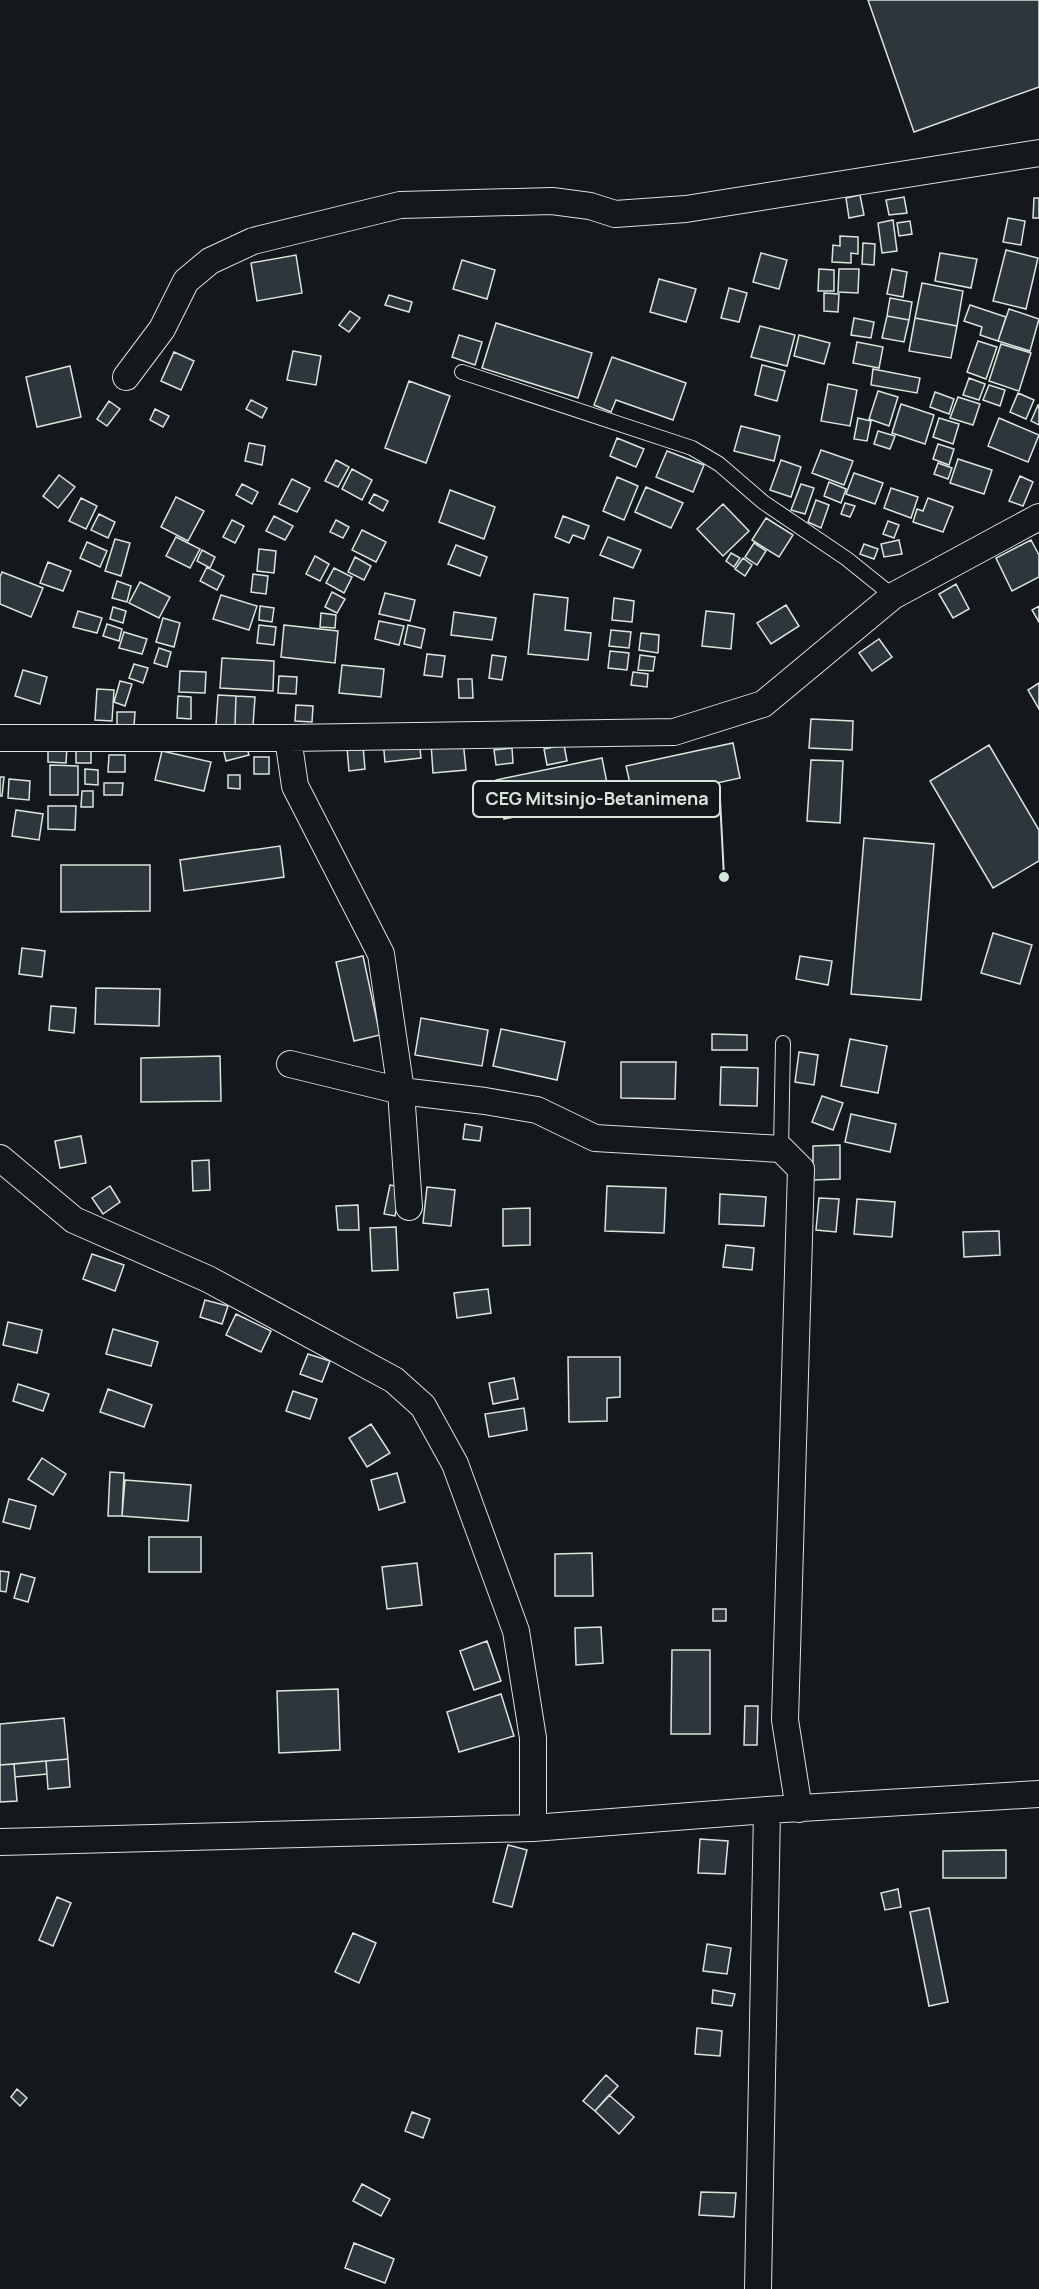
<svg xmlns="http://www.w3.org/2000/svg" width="1039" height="2289" font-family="Manrope,sans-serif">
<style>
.building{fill:#2c363c;stroke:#d8e6dc;stroke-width:1.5}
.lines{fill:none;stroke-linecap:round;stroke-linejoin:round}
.service-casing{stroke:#d8e6dc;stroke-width:16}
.minor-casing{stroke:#d8e6dc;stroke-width:28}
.service{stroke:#14181c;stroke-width:14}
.minor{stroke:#14181c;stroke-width:26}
.leader{fill:none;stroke:#d8e6dc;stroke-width:2}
.callout-dot{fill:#d8e6dc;stroke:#14181c;stroke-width:2}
.callout{fill:#14181c;stroke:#d8e6dc;stroke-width:2}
.callout-label{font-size:18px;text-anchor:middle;font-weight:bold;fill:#d8e6dc}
</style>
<rect width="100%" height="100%" fill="#14181c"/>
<path class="building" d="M868 0H1039V87L914 132Z
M860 195 864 215 849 218 846 198Z
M904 197 907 213 889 215 886 200Z
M1034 198H1039V218H1033Z
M1008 218 1025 221 1021 245 1003 242Z
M893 220 897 251 882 253 878 223Z
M910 221 912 234 899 236 897 223Z
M840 236 858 237V254L851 253V263L832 262 833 245 840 246Z
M863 243 875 244 874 265 862 264Z
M1006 250 1038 258 1026 309 993 301Z
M761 253 787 260 779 289 753 282Z
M940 253 977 259 971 288 935 281Z
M296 255 302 293 257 301 251 263Z
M462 260 495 270 487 299 453 289Z
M819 269 834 270V291H818Z
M839 269H859L858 293 838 292Z
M892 269 907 272 903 297 887 294Z
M659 279 696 289 686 322 650 312Z
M922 283 963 291 957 326 915 318Z
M729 288 747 293 739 322 721 318Z
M824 293 839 294 838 312 824 311Z
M389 295 412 302 409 312 385 305Z
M890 298 912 302 909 320 887 316Z
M970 305 1006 317 998 341 980 335 982 327 964 321Z
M1009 309 1039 319 1030 351 998 341Z
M350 311 360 318 349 332 339 325Z
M887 316 909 320 904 342 882 338Z
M854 318 874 322 871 338 851 335Z
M915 318 957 326 951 358 909 351Z
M496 323 592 353 578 398 482 368Z
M760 326 795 335 787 366 751 357Z
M459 335 482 342 475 365 452 357Z
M799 335 830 343 824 364 794 356Z
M978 341 997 347 986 379 967 372Z
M857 342 883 347 879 368 853 363Z
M1001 344 1031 353 1019 391 989 381Z
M293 351 321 356 316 385 287 380Z
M174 352 194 361 181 390 161 381Z
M612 357 686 383 673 420 616 400 611 412 594 405Z
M762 365 785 371 777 401 755 395Z
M70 366 81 417 37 427 26 377Z
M873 369 920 378 917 393 871 385Z
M969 378 985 384 979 400 963 395Z
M409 381 450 396 426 463 385 448Z
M828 384 857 390 850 426 821 421Z
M989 385 1005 390 1000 406 983 400Z
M878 391 898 397 889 426 869 419Z
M935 392 954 399 949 414 930 407Z
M1018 393 1034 400 1026 419 1010 412Z
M958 397 980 404 973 425 950 418Z
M251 400 267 408 262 418 246 409Z
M109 401 120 409 107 426 97 419Z
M901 404 934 415 925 444 892 433Z
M1038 405H1039V425L1031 421Z
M155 409 169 416 163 427 150 420Z
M858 418 871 421 867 441 854 439Z
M939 418 959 424 953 444 933 437Z
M999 418 1039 435 1028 462 988 446Z
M741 426 780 436 774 461 734 451Z
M878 431 895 436 890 449 874 444Z
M617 438 644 449 636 467 610 456Z
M249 443 265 446 262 465 245 461Z
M938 444 954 449 949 465 933 459Z
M821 450 853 461 844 485 812 473Z
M667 451 704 465 693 492 656 477Z
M958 459 992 470 984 494 950 483Z
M336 460 349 467 338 487 325 481Z
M781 460 801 467 791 497 770 490Z
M938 463 952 468 948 479 934 474Z
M352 469 372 480 362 500 342 489Z
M854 473 883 483 875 504 846 494Z
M59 475 75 487 58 508 43 496Z
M1020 476 1033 482 1023 506 1009 501Z
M617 477 638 486 624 520 603 511Z
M292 479 310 488 297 512 279 504Z
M829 482 846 489 841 503 824 496Z
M242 484 258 492 252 504 236 495Z
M801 484 814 488 805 514 791 510Z
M646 487 683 503 671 528 635 512Z
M891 488 918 497 911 518 884 508Z
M450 490 495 507 484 539 439 522Z
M374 494 388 501 383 511 369 503Z
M176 497 204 511 188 541 161 527Z
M81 498 97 506 86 529 69 521Z
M928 498 953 507 943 532 913 522 917 509 923 511Z
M816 500 829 505 821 528 808 522Z
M845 503 855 506 850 517 841 514Z
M723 504 749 531 723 556 697 529Z
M99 514 115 522 108 538 91 530Z
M274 516 293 526 285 540 266 531Z
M563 516 589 526 584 539 573 535 569 543 555 537Z
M766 518 793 535 779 557 752 540Z
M232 520 244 526 235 543 223 537Z
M336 520 349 527 343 538 330 532Z
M888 521 899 525 894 538 883 534Z
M362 530 386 542 376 562 352 550Z
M176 537 200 549 190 568 166 556Z
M608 537 641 550 633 568 600 555Z
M115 539 130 543 121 576 105 571Z
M899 540 902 554 884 557 881 544Z
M1031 540 1039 555V577L1012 591 996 558Z
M87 542 107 551 100 567 80 558Z
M754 543 766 551 757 565 745 557Z
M864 544 878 549 874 559 860 554Z
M456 545 487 557 480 576 448 564Z
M259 549 276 551 274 573 257 571Z
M202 550 215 557 210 568 197 561Z
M731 553 740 558 734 567 726 561Z
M315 556 329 564 320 581 306 574Z
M355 557 371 566 364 580 348 572Z
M743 558 752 565 745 576 735 569Z
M48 562 71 571 63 591 40 583Z
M207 567 224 576 217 590 200 581Z
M334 568 352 577 344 593 326 583Z
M2 572 43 588 31 617 0 604V577Z
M253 574 268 576 266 594 251 592Z
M117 581 131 586 127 602 112 598Z
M140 582 170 597 159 618 129 603Z
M956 584 969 609 953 618 939 594Z
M332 592 345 599 337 613 325 607Z
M385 593 415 600 410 621 379 614Z
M534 594 568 598 565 630 591 633 588 660 528 654Z
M221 595 257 606 249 630 213 619Z
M614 598 634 601 632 622 612 620Z
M786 605 799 626 771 644 757 623Z
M260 606 274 608 272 622 259 620Z
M1039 606V622L1032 610Z
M113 607 126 611 123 623 110 619Z
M78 611 102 618 97 633 73 627Z
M706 611 734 614 731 649 702 646Z
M454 612 496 618 492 640 451 635Z
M321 613 336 615 335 628 320 627Z
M163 618 180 623 174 647 156 642Z
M379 621 404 626 399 645 375 639Z
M107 624 122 629 119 641 103 636Z
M259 625 276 627 274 645 257 643Z
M284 625 338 631 335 663 281 657Z
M408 625 425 629 421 648 404 644Z
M611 630 631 632 629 648 609 646Z
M124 632 147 639 142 654 119 648Z
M641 633 659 635 658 653 639 650Z
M879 639 892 657 872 671 859 653Z
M159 648 171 652 167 667 154 663Z
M610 651 629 653 627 670 608 668Z
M427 654 445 656 442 677 424 675Z
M492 655 506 657 502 680 489 678Z
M640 655 655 657 653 671 638 670Z
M222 658 274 661 273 691 220 688Z
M134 664 148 668 143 683 129 678Z
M342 665 384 669 381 697 339 693Z
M23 670 47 677 40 704 15 696Z
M180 671 206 672 205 693 179 692Z
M633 672 648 674 647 687 631 685Z
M279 676 297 677 296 694 278 693Z
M458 679H472L473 698H459Z
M120 681 132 684 125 706 114 702Z
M1039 683V709L1028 690Z
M97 689 114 690 112 721 95 720Z
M218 695 236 696 235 726 216 725Z
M178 696 191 697V719L177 718Z
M236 696 255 697 253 726H235Z
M296 705 313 706 312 722 295 721Z
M117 712H135L134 726 117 725Z
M811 719 853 721 852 750 809 748Z
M419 738 421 758 385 762 383 741Z
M463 740 466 770 433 773 431 743Z
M245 741 249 755 226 761 223 748Z
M733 743 740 778 634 801 626 766Z
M564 745 567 761 547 765 544 749Z
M989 745 1039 830V861L993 888 930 781Z
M48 746 67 747 66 763 48 762Z
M363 746 365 769 349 771 347 748Z
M76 747H91V763H76Z
M512 748 513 763 496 765 494 750Z
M162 751 211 762 204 791 155 780Z
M109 755H125V772H108Z
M254 757H269V774H254Z
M602 758 610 798 504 819 496 780Z
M811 760 843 761 840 823 807 821Z
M50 765 78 766V795H50Z
M85 769 98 770V785L85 784Z
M228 775H240V789L228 788Z
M0 777H4L2 796H0Z
M9 779 30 781 29 800 8 798Z
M104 783H123L122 795H104Z
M82 791H93V807H81Z
M48 806H76L75 830 48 829Z
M16 810 43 814 39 840 12 836Z
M864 838 934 844 921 1000 851 994Z
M280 846 284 877 184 891 180 860Z
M61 865H150V911L61 912Z
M993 933 1032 945 1020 984 981 973Z
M22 948 45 951 42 977 19 974Z
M363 956 380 1035 354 1041 336 962Z
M800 956 832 961 828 985 796 979Z
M96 988 160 989 159 1026 95 1024Z
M51 1006 76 1008 74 1033 49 1030Z
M421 1018 488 1030 482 1066 415 1055Z
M501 1029 565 1042 557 1080 493 1066Z
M712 1034 747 1035V1050H712Z
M850 1039 887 1046 878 1093 841 1086Z
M799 1052 818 1055 814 1085 795 1082Z
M220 1056 221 1101 141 1102V1058Z
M621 1062H676L675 1099 621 1098Z
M721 1067 758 1068 757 1106 720 1105Z
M822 1096 843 1103 833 1130 812 1122Z
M851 1114 896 1124 890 1152 845 1142Z
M465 1124 482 1127 480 1141 463 1139Z
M81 1136 86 1163 60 1168 55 1141Z
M840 1145V1179L813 1180V1146Z
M209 1160 210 1190 193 1191 192 1161Z
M390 1185 401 1187 395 1216 384 1214Z
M110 1186 120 1202 103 1214 92 1198Z
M607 1186 666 1188 664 1233 605 1231Z
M427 1187 455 1190 451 1226 423 1223Z
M720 1194 766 1197 764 1226 719 1224Z
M819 1198 839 1199 836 1232 816 1230Z
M857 1199 895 1202 892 1237 854 1234Z
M358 1205 359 1230H338L336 1206Z
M530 1208V1245L503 1246V1209Z
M396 1227 398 1270 372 1271 370 1228Z
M999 1231 1000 1255 964 1257 963 1232Z
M726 1245 754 1248 752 1270 723 1267Z
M92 1254 124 1265 115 1291 83 1279Z
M488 1289 491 1313 457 1318 454 1293Z
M205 1300 228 1306 222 1324 200 1317Z
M236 1314 271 1331 261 1352 226 1335Z
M8 1322 42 1330 37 1353 3 1345Z
M113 1329 158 1342 151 1366 106 1354Z
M308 1354 330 1361 322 1382 300 1374Z
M568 1357H620V1397L607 1398V1421L569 1422Z
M514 1378 518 1399 493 1404 489 1383Z
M18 1384 49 1394 43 1411 13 1401Z
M108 1389 152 1405 144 1427 100 1412Z
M293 1391 317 1399 310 1419 286 1411Z
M524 1408 527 1430 489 1437 485 1414Z
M371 1424 390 1453 367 1467 349 1438Z
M42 1458 66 1474 53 1495 28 1479Z
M110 1472 124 1473 122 1516H108Z
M397 1473 405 1502 379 1510 371 1480Z
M125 1480 191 1485 188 1521 122 1516Z
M9 1499 36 1506 30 1529 3 1522Z
M149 1537H201V1572H149Z
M592 1553 593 1596H555V1554Z
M417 1563 422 1605 387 1609 382 1567Z
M0 1571 9 1572 6 1592 0 1591Z
M21 1574 35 1578 28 1602 14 1598Z
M713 1609H726V1621H713Z
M601 1627 603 1663 576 1665 575 1628Z
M487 1641 501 1681 474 1690 460 1651Z
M672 1650H710V1734H671Z
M338 1689 340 1750 279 1753 277 1691Z
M501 1694 514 1736 459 1752 447 1712Z
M745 1706H758L757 1745H744Z
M64 1718 68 1759 0 1765V1724Z
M68 1759 70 1787 48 1789 46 1761Z
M46 1761 47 1774 15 1777 14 1764Z
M14 1764 17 1801 0 1802V1765Z
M700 1839 728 1841 725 1874 698 1873Z
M508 1845 527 1850 512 1907 493 1902Z
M1006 1850V1878H943V1851Z
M898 1889 901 1907 885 1910 881 1893Z
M57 1897 71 1903 53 1946 39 1940Z
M929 1908 948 2002 929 2006 910 1912Z
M353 1933 376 1943 359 1983 335 1972Z
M707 1944 731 1948 727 1974 703 1971Z
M713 1990 735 1994 732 2006 712 2003Z
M697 2028 722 2031 720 2056 695 2054Z
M606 2075 618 2086 595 2111 583 2101Z
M17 2089 27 2098 20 2106 11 2097Z
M609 2095 634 2117 619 2134 595 2111Z
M412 2112 430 2119 423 2138 405 2131Z
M362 2184 390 2199 381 2216 353 2201Z
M701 2192 736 2193 734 2217 699 2215Z
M354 2243 394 2259 385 2283 345 2268Z"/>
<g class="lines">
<defs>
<path id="service" d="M462 372 692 448 719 464 763 502 847 559 893 596
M781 1149 783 1043"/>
<path id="minor" d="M126 377 162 329 186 281 210 261 253 241 400 205 552 201 590 206 615 214 686 209 1039 153
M0 738H288L674 732 763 704 893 596 1039 517
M288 738 295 786 381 954 401 1091 409 1207
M290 1064 401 1091 485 1101 537 1110 595 1138 781 1149 801 1169 785 1720 799 1809
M0 1158 74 1220 208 1279 394 1380 423 1406 455 1464 516 1631 533 1738V1828
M0 1842 533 1828 767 1810 1039 1794
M758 2289 767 1810"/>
</defs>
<use href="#service" class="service-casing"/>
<use href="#minor" class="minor-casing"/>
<use href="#service" class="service"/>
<use href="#minor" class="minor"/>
</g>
<path class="leader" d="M724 877L720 799"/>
<circle class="callout-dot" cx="724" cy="877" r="6"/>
<rect class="callout" x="473" y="781" width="247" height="36" rx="6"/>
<g class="callout-label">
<text x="597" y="805">CEG Mitsinjo-Betanimena</text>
</g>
</svg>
